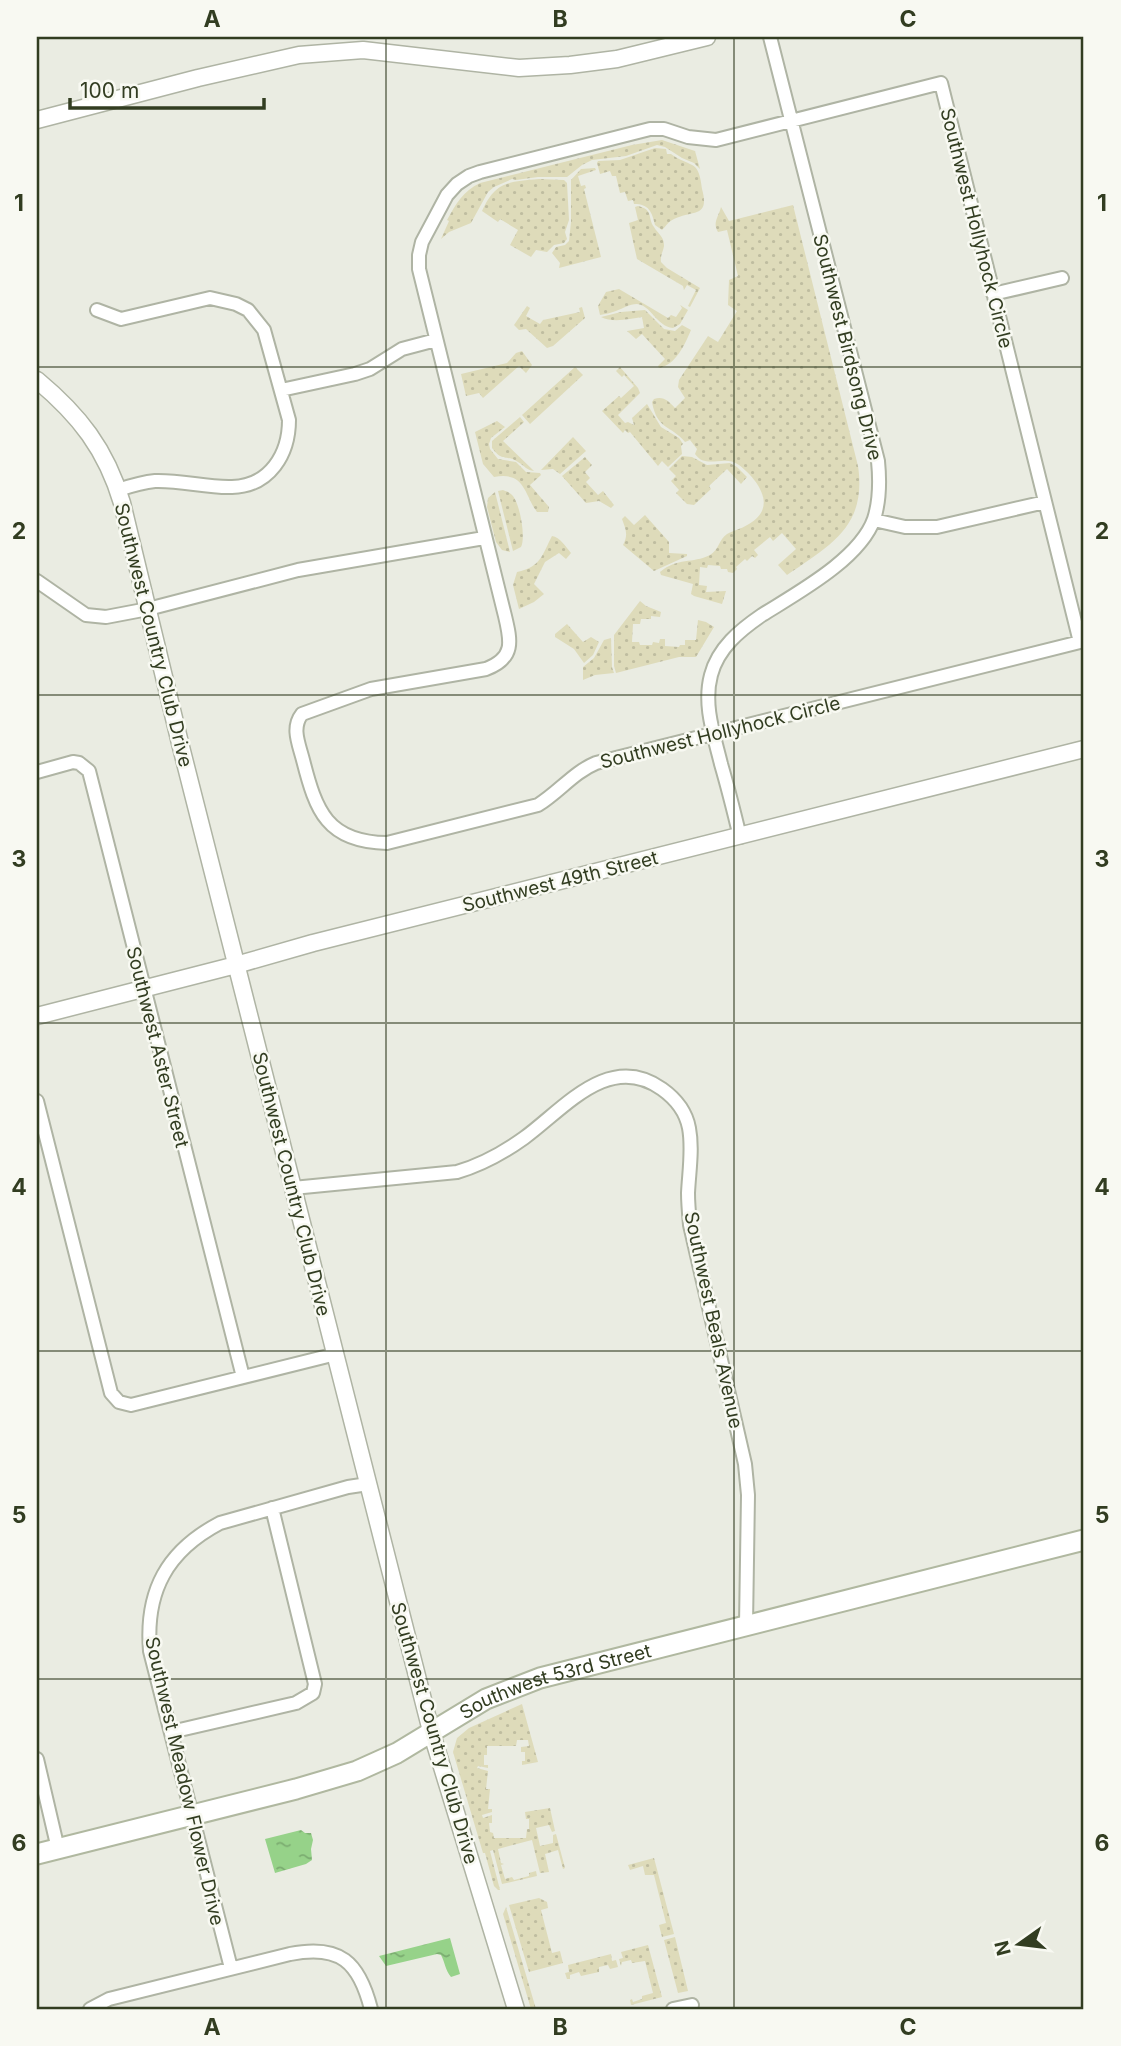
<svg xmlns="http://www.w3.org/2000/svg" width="1121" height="2046" font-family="Inter,sans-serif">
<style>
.grass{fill:url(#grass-dots)}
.water{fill:url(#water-ripples)}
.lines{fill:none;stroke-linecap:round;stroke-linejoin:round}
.minor-casing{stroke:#afb4a4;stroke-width:16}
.tertiary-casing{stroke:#afb4a4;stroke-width:19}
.secondary-casing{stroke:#b0b8a0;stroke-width:23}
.minor{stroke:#fff;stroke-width:12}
.tertiary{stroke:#fff;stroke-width:16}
.secondary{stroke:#fff;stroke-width:19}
.grid{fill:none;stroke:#323d21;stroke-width:2;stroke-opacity:0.55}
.labels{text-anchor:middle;stroke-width:5;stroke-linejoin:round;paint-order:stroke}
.street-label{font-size:19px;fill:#323d21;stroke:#f8f9f2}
.neatline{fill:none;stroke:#323d21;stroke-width:2.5}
.grid-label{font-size:23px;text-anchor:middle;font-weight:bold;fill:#323d21}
</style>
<defs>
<pattern id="grass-dots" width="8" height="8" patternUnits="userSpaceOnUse" patternTransform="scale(1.75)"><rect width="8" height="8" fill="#dedbba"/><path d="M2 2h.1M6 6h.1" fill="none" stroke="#bfbda0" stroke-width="1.8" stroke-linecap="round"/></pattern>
<pattern id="water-ripples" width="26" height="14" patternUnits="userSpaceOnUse" patternTransform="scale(1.75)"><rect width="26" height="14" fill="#96d289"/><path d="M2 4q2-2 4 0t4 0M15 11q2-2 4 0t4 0" fill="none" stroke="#7bac70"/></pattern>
</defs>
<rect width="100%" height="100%" fill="#eaece2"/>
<path class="grass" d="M662 140 695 151 700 169 694 163 682 158 665 147 657 145 626 156 592 160 582 165 567 177H538L516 180 512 179 494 187 488 192 471 223 449 232 441 239 449 221 447 220C456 204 463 191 480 183L632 145Z
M655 148 666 149 667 154H671C678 160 691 163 695 167 700 172 701 182 702 189 710 218 693 210 674 219 669 221 666 226 662 230L655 225C652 212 649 204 634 204L633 200 628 201 625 192 620 193 616 176H612L610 171 600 174 597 163 598 161 620 160Z
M595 168 596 170 578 176 581 186 585 185 586 188 584 189 601 257 559 268 560 263 552 253 556 247 565 245 569 241 571 222V180L581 169Z
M539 179 564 180 567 183 569 220 565 232 567 239 564 243 554 245 547 252 536 250 531 257 510 245 518 230 500 219 498 222 482 211C496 181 508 182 539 179Z
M793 205 858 466C867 526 831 545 787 575L778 565 796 549 782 533 773 541 770 537 754 550 758 555 755 558 752 556 747 561 745 559 736 567 737 569 733 573 728 572 727 569H721L720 566 708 565 707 568 700 567 699 585 707 586 706 592 726 591 722 604 694 596 691 594 693 584 661 575 660 572C678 557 692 564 710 555 719 550 719 539 727 534 735 530 744 528 752 522 777 505 757 479 739 465 724 454 706 470 695 454L697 449 690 440 685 442C671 425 657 430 652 402L654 399C664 396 668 401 675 408L685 398 678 387 679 380 708 336 718 342 737 311 728 305 729 280 738 276 727 230 718 232C712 223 719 216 721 207L729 221Z
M638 206C654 210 647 217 654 227 658 234 664 236 664 246 663 252 660 256 661 262L667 268 700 288 690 307 688 306 696 290 687 285 684 290 683 286 637 259 629 223 638 220 635 207Z
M619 289 668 318 671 315 676 317 682 308 680 305 688 310 680 324 673 328C656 326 651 305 637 304 629 304 624 308 616 311 611 313 605 314 600 315L598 306 606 292Z
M527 306 530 308 526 316 540 324 543 320 580 312 579 308 582 307 585 318 553 346 547 348 526 329 519 330 514 325Z
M645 310 664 329 675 331 682 325 691 330C685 344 676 365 659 368L658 366 665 359 642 334 636 339 627 331 644 328 642 317C630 319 612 323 601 317L621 312Z
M522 351 532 365 526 373 519 366 483 398 479 393 466 396 461 374 507 363 516 353Z
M575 367 583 375 530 424 522 415Z
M620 367 638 388 640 393 618 415 625 423 628 422 634 425 632 418 647 404 661 427 679 438 683 444 681 446 682 454 668 467 662 461 658 466 630 432 628 433 625 430 623 433 602 411 619 396 621 398 634 386 624 375 622 377 616 371Z
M520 417 524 422 503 441 534 471C526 470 525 466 518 462 507 454 503 463 492 448V441Z
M497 421 505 427 491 438 489 444 490 449 498 459 516 462 526 472 540 473 541 475 530 485 549 507 548 512H537C524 494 525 471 494 477L483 464 475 432Z
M573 437 586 451 560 474 553 469 541 470Z
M682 456 692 457 707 465 730 463 737 467 747 477 741 484 727 469 709 486 711 489 694 505 687 504 676 493 679 490 671 481 676 476 669 469Z
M585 457 592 465 585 472 590 478 586 482 598 495 603 491 614 505 611 508 599 501 586 503 562 476Z
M503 490C508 492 509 492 513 496 520 505 526 537 521 547L513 551 498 491Z
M495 492 510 552 502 550 496 542 487 507 488 498Z
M645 515 669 542V553L687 554V556L654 571 623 545C629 534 625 528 622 519L625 516 634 525Z
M552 536C560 537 566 547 571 553L566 559 559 553 545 562 534 584 544 594 534 602 519 609 513 585 517 572C541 567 542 555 552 536Z
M640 601 646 606 661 612 660 617 651 616V619H641L640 624H633L632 642H639L640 645H652L653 642 659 643 660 639H665V646L679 647 680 645H685V640H696L698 620 706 622 714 627 696 657H679L616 673 614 666V635Z
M567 624 583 642 591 637 599 642 593 655 584 663 574 649 555 637V634Z
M611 638 612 667 614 673 595 675 583 680V667L594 658 604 640Z
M522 1704 538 1762 522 1765V1761H525V1752H521V1747L529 1746 528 1740H517L516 1746H487V1755H484V1765H488V1768L478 1766 477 1768 488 1771 486 1789H490L488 1809H492V1812L482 1815 483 1818 492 1815V1823H489L490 1832 493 1833 494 1838H526L527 1829H529V1819H526L525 1812 550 1808 555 1831 552 1832 549 1825 536 1828 540 1846 553 1843V1835L556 1834 565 1868 563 1869 558 1850 545 1854 549 1872 540 1873 532 1840 498 1849 501 1863 504 1864 501 1865 505 1879 512 1877 514 1880 529 1876V1873L536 1871 537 1876 502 1884 493 1850 490 1851 500 1890H498L494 1886 485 1853H483L453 1752 457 1738 469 1728Z
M654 1858 674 1934 662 1937 659 1925 666 1923 654 1875H645L643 1866 630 1870 628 1865Z
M539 1898 547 1902 548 1908 541 1910 552 1953 560 1951 563 1963 529 1972 509 1905Z
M506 1907 536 2009H531L503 1914Z
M675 1937 688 1991 678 1993 664 1940Z
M648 1945 662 1997 631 2005 630 2000 632 1999 633 2002 642 1999V1996L653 1993 645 1961 632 1963 631 1960 622 1962 621 1966 619 1959 623 1958 621 1952Z
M611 1954 612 1961 616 1960 618 1967 610 1969 608 1965 599 1967V1972L581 1976 579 1972 570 1975V1979H567L565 1973 569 1972 568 1965Z"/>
<path class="water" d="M301 1830 305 1833H311L313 1840 311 1849 312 1860 306 1864 275 1873 265 1839Z
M450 1938 460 1974 451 1977C445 1970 445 1962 441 1955L437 1954 386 1966 379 1956Z"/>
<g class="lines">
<defs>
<path id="minor" d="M941 83 1080 642 596 763C574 772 559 792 538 805L387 843C327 842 316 811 303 760 299 744 291 728 302 714L371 689 486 669C515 658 511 641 505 616L419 269V255L422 242 447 195 457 184 469 176 480 172 650 129H664L688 137 716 140Z
M993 294 1062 278
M97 310 121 319 210 298 236 304 248 310 264 330 289 420C289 454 270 486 232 487 207 488 181 480 155 481 143 482 130 486 118 490
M281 390 355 374 370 369 402 349 436 340
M874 520 905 527H937L1045 502
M37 581 86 615 106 617 148 609 298 570 484 538
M37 772 73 762 79 763 89 771 243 1377
M740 837C734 812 728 788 721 764 714 735 703 705 711 675 718 648 740 630 762 615 797 593 860 559 874 519 880 500 880 481 878 461L770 37
M37 1101 111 1393 119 1402 131 1405 336 1354
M293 1188 457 1172C481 1165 503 1153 524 1138 564 1109 609 1051 662 1089 676 1099 686 1112 689 1128 693 1149 689 1172 688 1193 688 1203 689 1214 690 1225L745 1464 748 1495 746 1625
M171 1732 296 1703 313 1693 315 1684 272 1508
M37 1759 58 1849
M231 1968 150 1651C145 1591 167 1551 220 1523L348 1487 368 1484
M90 2009 109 1999 290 1954C340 1944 359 1962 371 2009
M673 2009 692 2005"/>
<path id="tertiary" d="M37 120 198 78 299 55 363 50 519 68 570 65 617 59 707 37
M37 380C79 415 106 449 122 503L180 743 431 1731 516 2009
M37 1016 236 965 313 943 1084 749"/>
<g id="secondary">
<path id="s1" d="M37 1854 296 1789 357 1771 397 1753 486 1699 540 1678 1084 1540"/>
</g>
</defs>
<use href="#minor" class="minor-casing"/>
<use href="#tertiary" class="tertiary-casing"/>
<use href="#secondary" class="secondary-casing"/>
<use href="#minor" class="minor"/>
<use href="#tertiary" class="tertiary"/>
<use href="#secondary" class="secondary"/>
</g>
<path class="grid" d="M386 37V2009M734 37V2009M37 367H1084M37 695H1084M37 1023H1084M37 1351H1084M37 1679H1084"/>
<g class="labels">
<g class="street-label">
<text transform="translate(977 228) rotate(76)" y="7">Southwest Hollyhock Circle</text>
<text transform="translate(848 347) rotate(76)" y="7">Southwest Birdsong Drive</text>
<text transform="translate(154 635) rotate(76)" y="7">Southwest Country Club Drive</text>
<text transform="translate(720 732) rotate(-14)" y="7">Southwest Hollyhock Circle</text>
<text transform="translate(560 881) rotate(-14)" y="7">Southwest 49th Street</text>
<text transform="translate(158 1047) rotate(76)" y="7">Southwest Aster Street</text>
<text transform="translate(292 1184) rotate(76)" y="7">Southwest Country Club Drive</text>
<text transform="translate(714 1320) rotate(78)" y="7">Southwest Beals Avenue</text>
<text dy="7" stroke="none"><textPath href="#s1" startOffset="550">Southwest 53rd Street</textPath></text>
<text transform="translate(435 1733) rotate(74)" y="7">Southwest Country Club Drive</text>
<text transform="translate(185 1781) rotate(77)" y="7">Southwest Meadow Flower Drive</text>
</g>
</g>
<rect width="1121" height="2046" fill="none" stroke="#f8f9f2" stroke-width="77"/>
<g transform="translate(1019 1944) rotate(256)" stroke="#f8f9f2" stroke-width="5" paint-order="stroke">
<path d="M0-5L12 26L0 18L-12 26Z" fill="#323d21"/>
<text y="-10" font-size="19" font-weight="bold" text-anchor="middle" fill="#323d21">N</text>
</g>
<path d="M70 98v10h194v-10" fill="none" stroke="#323d21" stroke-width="3.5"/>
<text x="80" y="98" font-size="21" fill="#323d21" stroke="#f8f9f2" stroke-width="5" paint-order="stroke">100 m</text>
<rect x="38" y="38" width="1044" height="1970" class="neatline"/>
<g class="grid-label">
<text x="212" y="27">A</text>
<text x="560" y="27">B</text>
<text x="908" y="27">C</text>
<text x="19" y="211">1</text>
<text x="1102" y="211">1</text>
<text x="19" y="539">2</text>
<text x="1102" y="539">2</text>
<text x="19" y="867">3</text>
<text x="1102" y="867">3</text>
<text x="19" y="1195">4</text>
<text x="1102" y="1195">4</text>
<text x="19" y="1523">5</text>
<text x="1102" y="1523">5</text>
<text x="19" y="1851">6</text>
<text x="1102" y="1851">6</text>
<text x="212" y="2035">A</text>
<text x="560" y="2035">B</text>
<text x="908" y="2035">C</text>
</g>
</svg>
